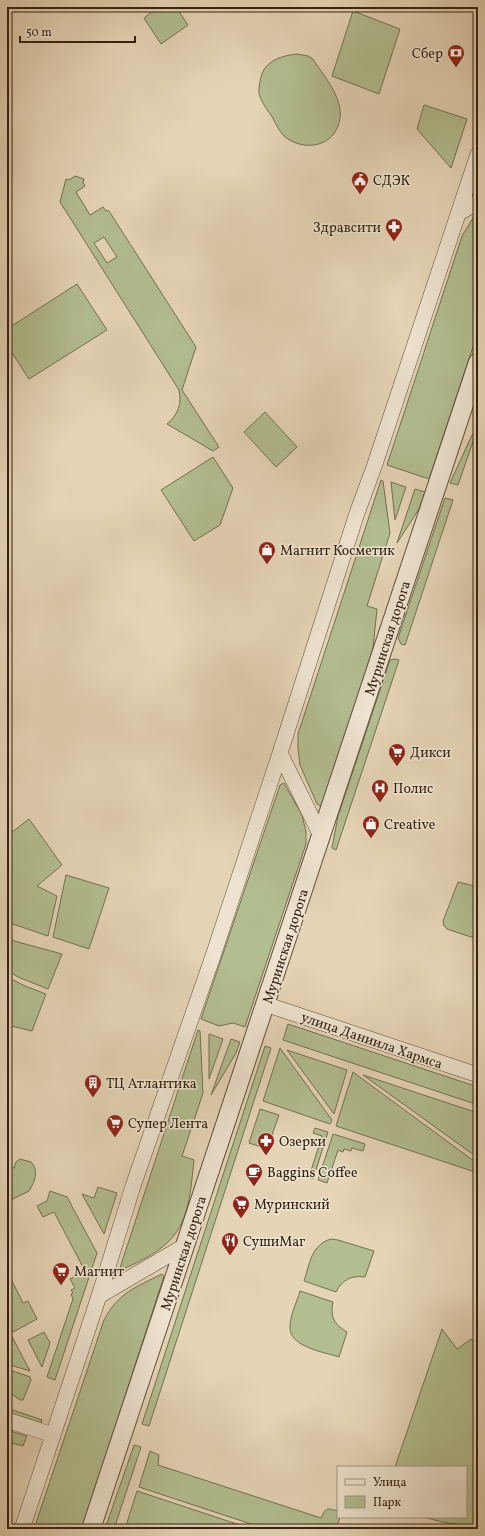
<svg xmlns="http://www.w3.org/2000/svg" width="485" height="1536" font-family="Vollkorn,serif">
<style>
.green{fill:#b2bd90;stroke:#737050;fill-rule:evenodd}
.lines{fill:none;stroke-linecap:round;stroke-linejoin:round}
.minor-casing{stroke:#604e3a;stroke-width:16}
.tertiary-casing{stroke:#604e3a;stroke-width:20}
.minor{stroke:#eee3d0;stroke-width:15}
.tertiary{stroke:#eee3d0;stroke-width:18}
.labels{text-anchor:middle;stroke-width:3;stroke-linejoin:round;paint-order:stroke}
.poi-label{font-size:14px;fill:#342211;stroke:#eee3d0;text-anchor:start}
.street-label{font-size:14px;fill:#342211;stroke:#eee3d0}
</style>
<rect width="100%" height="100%" fill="#e5d4b6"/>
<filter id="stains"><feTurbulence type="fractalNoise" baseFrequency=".005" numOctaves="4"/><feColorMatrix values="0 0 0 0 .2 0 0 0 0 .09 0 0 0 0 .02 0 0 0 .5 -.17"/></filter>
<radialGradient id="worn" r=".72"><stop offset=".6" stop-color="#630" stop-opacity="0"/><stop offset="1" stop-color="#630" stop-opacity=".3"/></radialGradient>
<path class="green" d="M150 7H176L188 25 161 44 144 18 153 11Z
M353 11 400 29 379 94 332 76Z
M297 54 308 56 313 59C327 81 351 106 335 132 324 149 299 149 284 136 279 131 275 122 271 115 267 110 263 104 260 97 258 93 259 87 260 82 262 62 279 56 297 54Z
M424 105 467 119 451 168 417 129Z
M75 176 84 179 83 183 85 186 76 192 90 215 103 207 105 210 109 211 196 347 182 390 219 447 213 451 167 424C178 415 182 404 179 390L60 202 66 179 69 180ZM104 237 117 257 107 263 94 243Z
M478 215V332L429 479 387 465 462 236 473 218Z
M77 284 107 330 29 379 7 345V329Z
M265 412 297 447 276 467 244 432Z
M472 435 475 436 458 485 450 483Z
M213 457 233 488 220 525 194 541 161 490Z
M381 480 383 481 390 533 367 606 377 609 373 648 323 806H320L317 804 300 765 298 748V734Z
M391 482 406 487 395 520Z
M415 489 425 492 419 509 397 543Z
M445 498 453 500 405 645 401 644 398 638Z
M395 659 399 660 336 850 332 848 338 816 390 660Z
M284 783 302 815 306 832V844L245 1027 233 1023 219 1026 201 1019 280 785Z
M29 819 62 865 37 886 57 896 48 936 7 922V836Z
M66 875 109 888 89 949 53 937Z
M458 882 478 887V934L476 937H471L447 929 444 926 443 921Z
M7 939 62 954 48 989 18 977 7 970Z
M7 977 25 986 46 994 32 1031 7 1025Z
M288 1024 478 1087V1105L283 1040Z
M198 1030 200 1031 203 1093 182 1156 194 1160C191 1186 190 1221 169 1241 155 1255 136 1263 119 1271Z
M209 1034 223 1039 209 1079Z
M231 1039 240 1042 236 1053 211 1095Z
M265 1046 271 1048 149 1426 142 1424Z
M280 1048 332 1120 330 1124 263 1101Z
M287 1050 347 1070 334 1114Z
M353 1072 478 1164V1173L336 1126Z
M363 1075 478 1113V1158Z
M260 1109 279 1115 267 1149 249 1143Z
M315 1128 328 1132 313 1179 309 1177 322 1136 313 1133Z
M333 1134 365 1144 363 1151 352 1148 351 1151 344 1149 343 1152 338 1150 327 1183 318 1180Z
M20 1159 31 1162C39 1170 35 1182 29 1191L7 1202V1166L14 1168 16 1162Z
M98 1187 117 1193 104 1234 82 1194 94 1198Z
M50 1191 67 1197 97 1253 55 1380 47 1377 73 1299 71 1294 73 1293 71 1290 75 1288 70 1279 85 1271 54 1212 43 1217 37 1206 47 1201Z
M331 1239 338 1240 374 1251 365 1277C351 1275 342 1280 336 1292L304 1281C310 1263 311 1245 331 1239Z
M162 1274 164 1276 82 1529H34L104 1320C118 1293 136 1287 162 1274Z
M12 1281 23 1303 28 1301 37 1319 13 1332 7 1319V1284Z
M300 1291 333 1302C330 1317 334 1324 347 1332L339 1357C324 1352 289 1347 290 1327 290 1315 297 1302 300 1291Z
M7 1327 10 1333 30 1371 7 1364Z
M442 1329 457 1349 471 1339 478 1348V1527L442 1522 423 1517H466V1467H395Z
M44 1332 50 1343 42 1367 28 1340Z
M7 1369 30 1377 31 1380 23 1400H20L7 1391Z
M7 1408 42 1420 41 1423 7 1412Z
M7 1430 27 1436 23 1446 7 1442Z
M134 1445 141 1447 114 1529H105Z
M150 1451 159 1455 158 1465 321 1518C326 1507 327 1508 338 1511V1517H340L336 1529H266L139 1487Z
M137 1491 252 1529H125Z"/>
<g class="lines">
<defs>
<path id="minor" d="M459 213 478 202
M280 753 321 836
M265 1004 478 1075
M99 1296 186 1245
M7 1420 53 1435
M22 1529 99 1296 133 1186 214 953 280 753 357 513 374 467 478 154"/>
<path id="tertiary" d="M91 1529 478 362"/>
</defs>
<use href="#minor" class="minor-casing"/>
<use href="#tertiary" class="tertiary-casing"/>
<use href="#minor" class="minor"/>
<use href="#tertiary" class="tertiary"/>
</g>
<defs>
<symbol id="bank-pin" viewBox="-11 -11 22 30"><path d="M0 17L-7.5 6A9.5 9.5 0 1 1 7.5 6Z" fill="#8f2418" stroke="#eee3d0"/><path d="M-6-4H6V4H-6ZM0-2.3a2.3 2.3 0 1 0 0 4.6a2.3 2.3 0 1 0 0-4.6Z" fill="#fff"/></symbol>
<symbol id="civic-pin" viewBox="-11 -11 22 30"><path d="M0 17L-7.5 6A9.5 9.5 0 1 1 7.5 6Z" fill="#8f2418" stroke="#eee3d0"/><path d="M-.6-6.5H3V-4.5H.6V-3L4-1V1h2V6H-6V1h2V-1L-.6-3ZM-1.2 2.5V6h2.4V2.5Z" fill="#fff"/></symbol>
<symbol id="pharmacy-pin" viewBox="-11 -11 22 30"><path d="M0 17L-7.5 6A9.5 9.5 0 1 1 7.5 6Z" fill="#8f2418" stroke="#eee3d0"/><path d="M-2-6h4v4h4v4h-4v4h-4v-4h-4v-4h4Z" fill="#fff"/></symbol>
<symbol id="shop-pin" viewBox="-11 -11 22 30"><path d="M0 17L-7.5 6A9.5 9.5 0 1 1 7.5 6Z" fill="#8f2418" stroke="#eee3d0"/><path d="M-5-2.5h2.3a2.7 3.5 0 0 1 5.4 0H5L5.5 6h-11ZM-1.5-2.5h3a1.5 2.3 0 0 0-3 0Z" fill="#fff"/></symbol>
<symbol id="supermarket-pin" viewBox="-11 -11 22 30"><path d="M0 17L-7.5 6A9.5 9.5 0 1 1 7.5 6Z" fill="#8f2418" stroke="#eee3d0"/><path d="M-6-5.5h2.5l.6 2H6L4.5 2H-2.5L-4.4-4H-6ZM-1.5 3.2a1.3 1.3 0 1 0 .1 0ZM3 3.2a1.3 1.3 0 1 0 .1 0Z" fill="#fff"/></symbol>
<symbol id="hospital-pin" viewBox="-11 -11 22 30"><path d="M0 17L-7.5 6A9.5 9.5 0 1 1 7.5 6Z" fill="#8f2418" stroke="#eee3d0"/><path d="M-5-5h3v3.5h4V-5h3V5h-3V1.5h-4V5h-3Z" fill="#fff"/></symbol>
<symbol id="building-pin" viewBox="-11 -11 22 30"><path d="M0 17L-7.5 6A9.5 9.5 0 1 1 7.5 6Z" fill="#8f2418" stroke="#eee3d0"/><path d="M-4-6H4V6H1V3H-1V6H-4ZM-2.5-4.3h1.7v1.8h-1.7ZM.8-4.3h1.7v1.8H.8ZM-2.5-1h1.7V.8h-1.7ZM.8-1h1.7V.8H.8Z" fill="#fff"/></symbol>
<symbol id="cafe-pin" viewBox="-11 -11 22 30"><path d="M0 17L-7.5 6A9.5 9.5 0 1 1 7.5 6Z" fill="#8f2418" stroke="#eee3d0"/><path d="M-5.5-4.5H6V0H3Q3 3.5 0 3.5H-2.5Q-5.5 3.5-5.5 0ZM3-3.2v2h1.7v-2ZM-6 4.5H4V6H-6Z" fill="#fff"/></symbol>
<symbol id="restaurant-pin" viewBox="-11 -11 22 30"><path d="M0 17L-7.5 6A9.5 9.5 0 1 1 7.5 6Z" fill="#8f2418" stroke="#eee3d0"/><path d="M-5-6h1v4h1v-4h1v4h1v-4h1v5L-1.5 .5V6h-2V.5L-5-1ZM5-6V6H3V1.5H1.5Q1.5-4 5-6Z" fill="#fff"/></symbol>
</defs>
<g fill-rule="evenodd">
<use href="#bank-pin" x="446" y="43" width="20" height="27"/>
<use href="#civic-pin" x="350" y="170" width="20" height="27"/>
<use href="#pharmacy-pin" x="384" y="217" width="20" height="27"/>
<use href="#shop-pin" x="257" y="540" width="20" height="27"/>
<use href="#supermarket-pin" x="387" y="742" width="20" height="27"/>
<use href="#hospital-pin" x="370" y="778" width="20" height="27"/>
<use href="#shop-pin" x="361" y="814" width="20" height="27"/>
<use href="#building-pin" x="83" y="1073" width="20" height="27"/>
<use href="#supermarket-pin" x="105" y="1113" width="20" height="27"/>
<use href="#pharmacy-pin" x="256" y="1131" width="20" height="27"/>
<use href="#cafe-pin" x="244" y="1162" width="20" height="27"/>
<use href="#supermarket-pin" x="231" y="1194" width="20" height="27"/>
<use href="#restaurant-pin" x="220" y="1231" width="20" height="27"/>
<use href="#supermarket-pin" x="51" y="1261" width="20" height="27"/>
</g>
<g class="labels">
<g class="poi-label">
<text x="443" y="58" text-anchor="end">Сбер</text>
<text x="373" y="185">СДЭК</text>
<text x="381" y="232" text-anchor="end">Здравсити</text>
<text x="280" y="555">Магнит Косметик</text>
<text x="410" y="757">Дикси</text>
<text x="393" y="793">Полис</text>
<text x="384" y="829">Creative</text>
<text x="106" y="1088">ТЦ Атлантика</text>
<text x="128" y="1128">Супер Лента</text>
<text x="279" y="1146">Озерки</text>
<text x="267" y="1177">Baggins Coffee</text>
<text x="254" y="1209">Муринский</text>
<text x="243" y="1246">СушиМаг</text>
<text x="74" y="1276">Магнит</text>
</g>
<g class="street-label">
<text transform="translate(387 638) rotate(-72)" y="5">Муринская дорога</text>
<text transform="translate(285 946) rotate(-72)" y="5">Муринская дорога</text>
<text transform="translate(372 1040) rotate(19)" y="5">улица Даниила Хармса</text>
<text transform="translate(183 1253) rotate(-72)" y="5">Муринская дорога</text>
</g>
</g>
<rect width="485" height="1536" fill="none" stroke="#e5d4b6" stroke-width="24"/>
<rect x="8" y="8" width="469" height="1520" fill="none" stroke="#342211" stroke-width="2"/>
<rect x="12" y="12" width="461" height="1512" fill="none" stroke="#342211"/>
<rect x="337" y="1466" width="130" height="52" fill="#eee3d0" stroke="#a49684"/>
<rect x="345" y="1479" width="20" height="6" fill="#eee3d0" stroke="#a49684"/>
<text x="373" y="1486" font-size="12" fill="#342211">Улица</text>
<rect x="345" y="1496" width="20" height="12" fill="#b2bd90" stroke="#a49684"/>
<text x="373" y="1506" font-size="12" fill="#342211">Парк</text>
<path d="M20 36v6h115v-6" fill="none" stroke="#342211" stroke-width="2"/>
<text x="26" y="36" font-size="12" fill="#342211" stroke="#eee3d0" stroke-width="3" paint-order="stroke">50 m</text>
<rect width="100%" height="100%" filter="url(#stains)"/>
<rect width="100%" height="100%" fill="url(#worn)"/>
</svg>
